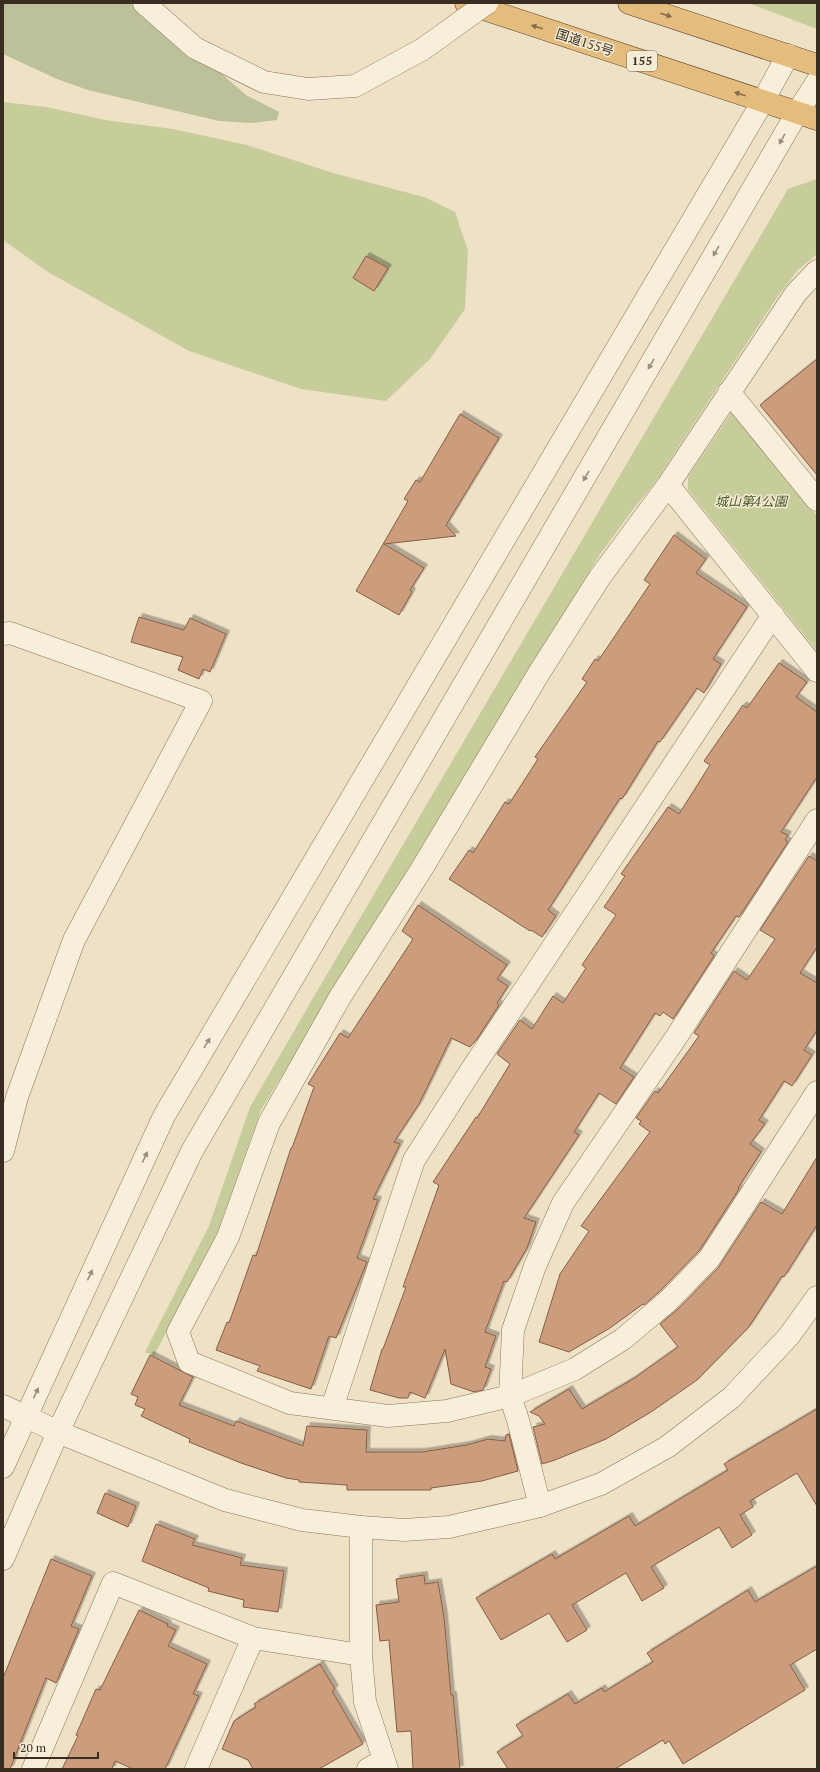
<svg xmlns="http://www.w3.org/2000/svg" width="820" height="1772" font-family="'PT Serif','Noto Sans JP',serif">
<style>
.green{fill:#c6cc9a}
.cemetery{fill:#bcc199}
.building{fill:#cb9d7d;stroke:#875d43;filter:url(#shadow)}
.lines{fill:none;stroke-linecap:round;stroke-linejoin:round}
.minor-casing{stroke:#89735c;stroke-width:23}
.tertiary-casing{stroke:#89735c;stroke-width:23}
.trunk-casing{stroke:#574230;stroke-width:23}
.minor{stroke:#f8efda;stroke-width:22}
.tertiary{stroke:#f8efda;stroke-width:22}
.trunk{stroke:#e4bc7d;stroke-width:22}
.minor-bridge-casing{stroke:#89735c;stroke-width:23;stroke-linecap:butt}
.minor-bridge{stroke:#f8efda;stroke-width:22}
.oneway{fill:#866d4a}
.oneway2{fill:#988e7d}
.labels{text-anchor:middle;stroke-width:3;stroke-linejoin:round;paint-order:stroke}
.shield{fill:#f5ecd6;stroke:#716657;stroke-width:1}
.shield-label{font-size:12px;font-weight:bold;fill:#392c20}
.street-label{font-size:13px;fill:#392c20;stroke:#f5ecd6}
.park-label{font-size:13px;font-style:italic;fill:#4a5527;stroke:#f5ecd6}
</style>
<defs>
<filter id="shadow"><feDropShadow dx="3.5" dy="-3.5" stdDeviation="0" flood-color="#0004"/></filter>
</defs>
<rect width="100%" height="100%" fill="#eee1c6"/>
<path class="green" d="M748 3H817V29Z
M3 102 46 107 105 120 173 129 247 145 333 173 424 197 455 212 468 251 465 309 430 359 386 401 301 389 189 351 48 272 3 240Z
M817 179V254L798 270 778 296 654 484 634 508 599 556 261 1110 217 1233 154 1356 145 1352 209 1226 250 1107 316 993 788 189Z
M733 410 817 516V651L688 490V477Z"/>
<path class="cemetery" d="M3 3H140L246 95 279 112 277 120 252 123 219 121 88 90 57 79 3 54Z"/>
<path class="building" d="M366 256 388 268 374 291 353 278Z
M817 359V475L760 405Z
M460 414 499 438 446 525 456 536 384 544 424 568 410 590 412 592 399 615 356 591 408 501 404 499 416 480 420 482Z
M674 535 706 559 696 573 747 607 713 659 721 664 704 693 697 688 660 742 658 741 622 799 620 798 548 910 556 916 542 937 531 930 530 931 449 879 469 850 473 853 505 802 509 804 538 759 535 757 587 682 582 679 595 659 598 661 650 584 644 580Z
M139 617 184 630 190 618 226 634 210 672 203 669 199 679 178 670 183 657 131 642Z
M779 663 807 682 796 697 817 712V777L781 832 788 835 785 840 788 842 739 917 736 916 711 953 714 956 673 1019 663 1012 660 1016 655 1013 620 1068 634 1077 616 1104 599 1093 574 1132 579 1135 524 1218 536 1222 527 1248 507 1282 504 1281 485 1332 496 1336 485 1367 491 1369 483 1390 474 1392 451 1384 445 1349 425 1398 410 1392 408 1398H399L370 1390 382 1349H383L406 1287H403L439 1185 433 1182 476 1117 477 1118 510 1064 497 1054 520 1020 532 1029 553 996 563 1003 586 968 582 965 616 915 604 907 625 876 621 874 668 807 679 814 710 765 704 761 743 705 747 708Z
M809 856 817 861V947L800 973 817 983V1030L804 1050 812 1055 792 1086 784 1081 759 1120 765 1124 750 1144 761 1152 738 1188 739 1189 699 1251 659 1292 644 1305 643 1304 610 1328 569 1352 539 1342 560 1274 589 1231 581 1226 650 1132 639 1124 641 1121 636 1118 655 1091 658 1093 699 1036 694 1033 734 971 747 980 775 939 760 930Z
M418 905 507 965 497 979 508 986 497 1003 499 1005 477 1039 470 1047 451 1038 419 1104 394 1142 400 1144 373 1199 378 1200 357 1258 367 1262 336 1338 329 1336 311 1389 257 1371 260 1366 216 1350 227 1322 229 1323 253 1255 256 1256 291 1148H292L314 1087 308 1084 340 1033 348 1038 413 939 402 931Z
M817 1157V1225L784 1277 782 1276 748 1328 697 1380 651 1412 606 1439 555 1460 542 1464 533 1427 545 1424 539 1416 530 1412 569 1389 582 1409 633 1379 678 1347 660 1324 677 1310 718 1268 761 1202 782 1214Z
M150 1355 193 1377 179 1405 234 1426 236 1421 303 1446 307 1426 367 1430 366 1452H422L467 1445 488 1439 505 1441 506 1435 509 1434 518 1471 482 1481 431 1488V1490H347V1485L299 1482V1480L286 1478 241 1463 189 1442 190 1439 141 1416 145 1409 135 1405 138 1397 131 1394Z
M817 1409V1506L797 1473 750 1501 753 1507 740 1515 752 1535 732 1548 719 1527 651 1567 664 1588 642 1601 626 1573 572 1605 587 1630 567 1642 549 1613 501 1640 476 1598 552 1554 555 1559 629 1516 635 1526 728 1470 724 1464Z
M105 1493 136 1506 128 1527 97 1513Z
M156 1524 195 1539 192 1545 242 1558 240 1565 284 1571 278 1612 243 1607 244 1600 208 1591 209 1588 142 1561Z
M51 1559 92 1576 71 1626 79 1629 56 1683 46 1678 10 1769H3V1678Z
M817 1566V1649L790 1665 805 1690 683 1764 669 1741 665 1744 663 1740 615 1769H508L497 1752 523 1736 516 1725 568 1694 575 1704 602 1688 604 1692 653 1662 647 1653 748 1590 755 1602Z
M424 1575 425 1584 438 1582 444 1617 451 1695H453L460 1769H413L411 1731 397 1732 389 1640 380 1641 376 1605 399 1602 396 1579Z
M139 1610 168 1624 167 1626 176 1630 168 1646 207 1664 193 1694 199 1696 165 1769H133L115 1761 112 1769H62L78 1736 76 1735 96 1689 100 1690Z
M320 1664 335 1689 332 1691 363 1744 319 1769H253L248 1760 222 1749 234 1721 256 1707 254 1704Z"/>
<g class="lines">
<defs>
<path id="minor" d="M144 3 195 48 264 82 308 89 355 86 423 49
M817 271 796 293 668 485 600 577 539 673 421 870 340 997 269 1123 228 1237 178 1332 189 1362 290 1403 388 1416 447 1411 510 1396 575 1369 623 1339 668 1301 709 1259 817 1092
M729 392 817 500
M668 485 817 671
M3 634 10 633 201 701 74 940 17 1097 3 1151
M3 1406 25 1416
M332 1408 414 1160 470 1072 773 615
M540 1506 518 1420 510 1396 513 1330 535 1266 563 1203 675 1039 817 820
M361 1527V1655L365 1702 387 1769
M33 1769 113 1583 253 1638 361 1655
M196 1769 253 1638
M368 1769 384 1760"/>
<path id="tertiary" d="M25 1416 58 1432 225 1500 302 1520 361 1527 404 1530 449 1527 540 1506 601 1484 667 1447 731 1398 789 1336 817 1297
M3 1467 164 1116 763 101 788 55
M3 1559 58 1432 192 1151 797 113 817 82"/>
<path id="trunk" d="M466 3 817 119
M629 3 817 65"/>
</defs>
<use href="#minor" class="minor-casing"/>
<use href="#tertiary" class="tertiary-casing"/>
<use href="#trunk" class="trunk-casing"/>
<use href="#minor" class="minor"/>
<use href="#tertiary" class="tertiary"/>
<use href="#trunk" class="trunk"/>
<defs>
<path id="minor-bridge" d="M423 49 487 3"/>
</defs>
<use href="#minor-bridge" class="minor-bridge-casing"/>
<use href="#minor-bridge" class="minor-bridge"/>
</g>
<defs><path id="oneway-solid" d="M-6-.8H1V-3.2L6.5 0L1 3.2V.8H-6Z"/></defs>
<g class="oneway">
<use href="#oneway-solid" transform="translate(666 15) rotate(18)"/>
<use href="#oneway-solid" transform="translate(537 27) rotate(-162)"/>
<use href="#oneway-solid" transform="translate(740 94) rotate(-162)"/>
</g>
<g class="oneway2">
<use href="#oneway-solid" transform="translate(782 139) rotate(120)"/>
<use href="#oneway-solid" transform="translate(716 251) rotate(120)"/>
<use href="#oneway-solid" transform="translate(651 364) rotate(120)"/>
<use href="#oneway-solid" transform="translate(586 476) rotate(120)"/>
<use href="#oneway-solid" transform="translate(207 1043) rotate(-59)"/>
<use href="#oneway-solid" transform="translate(145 1157) rotate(-65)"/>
<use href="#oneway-solid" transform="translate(90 1275) rotate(-65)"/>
<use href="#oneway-solid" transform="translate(36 1393) rotate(-65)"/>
</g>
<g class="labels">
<rect class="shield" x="627" y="51" width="30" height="20" rx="3"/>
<g class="shield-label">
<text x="642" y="65">155</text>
</g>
<g class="street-label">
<text transform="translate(585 42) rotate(18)" y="5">国道155号</text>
</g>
<g class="park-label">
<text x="751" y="506">城山第4公園</text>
</g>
</g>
<rect width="820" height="1772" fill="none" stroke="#392c20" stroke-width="8"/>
<path d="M14 1752v6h84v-6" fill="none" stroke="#392c20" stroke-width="2"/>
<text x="20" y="1752" font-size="12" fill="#392c20" stroke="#f5ecd6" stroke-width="3" paint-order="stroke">20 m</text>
</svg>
